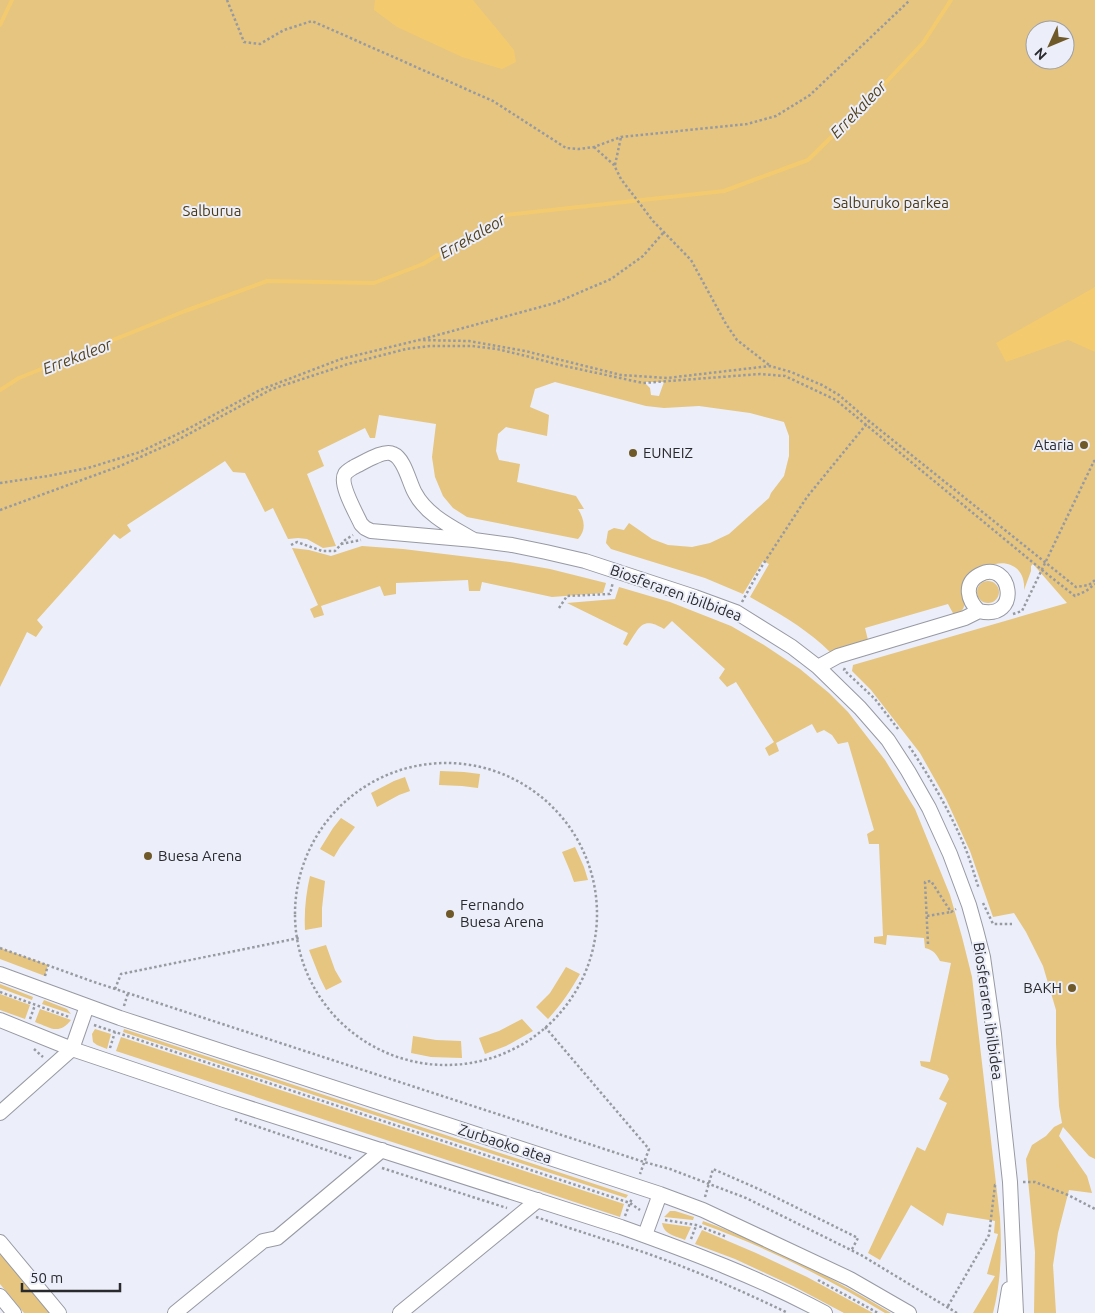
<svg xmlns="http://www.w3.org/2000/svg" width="1095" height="1313" font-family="Ubuntu,sans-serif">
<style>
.green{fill:#e5c57f;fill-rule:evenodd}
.water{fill:#f4ca6f}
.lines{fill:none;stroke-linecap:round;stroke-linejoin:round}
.stream{stroke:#f4ca6f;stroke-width:4}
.minor-casing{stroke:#9799a3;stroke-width:16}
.path{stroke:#989aa2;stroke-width:2.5;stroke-dasharray:2.5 2.5;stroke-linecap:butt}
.minor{stroke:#fff;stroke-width:14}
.poi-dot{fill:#6f5929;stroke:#eceef9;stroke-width:2}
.labels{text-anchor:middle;stroke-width:4;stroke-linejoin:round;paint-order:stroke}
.park-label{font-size:15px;fill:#4a3912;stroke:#eceef9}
.poi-label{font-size:15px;fill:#292a2e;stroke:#eceef9;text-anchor:start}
.street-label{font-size:15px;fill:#292a2e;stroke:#eceef9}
.water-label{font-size:16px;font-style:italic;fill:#54431c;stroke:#eceef9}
</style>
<rect width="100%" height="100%" fill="#eceef9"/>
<path class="green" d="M0 0H1095V1159L1089 1156 1063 1127 1059 1136 1087 1176 1092 1193 1069 1190 1058 1233 1053 1265 1056 1313H1034L1035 1252 1026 1159 1032 1145 1046 1136 1054 1127 1062 1123 1059 1106 1056 1044V1010L1043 966 1026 932 1014 913 993 917 970 851 946 799 920 753 871 690 852 671 853 665 1067 603 1033 564 1031 566V571L1024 590C1026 567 1006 557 987 567 981 569 968 588 963 594 965 605 966 611 954 615L948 604 865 628 868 640 830 652C807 629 778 613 750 597L769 564 763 561 743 594 705 578 611 549 606 543 608 531 614 528 624 530 629 523 652 539 668 545 692 547 710 543 729 534 769 498 771 493 784 476 789 456V436L784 422 750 413 699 406 664 408 646 406 555 382 535 389 530 407 549 415 547 436 506 427 498 434 496 451 499 460 520 464 517 482 576 496 584 509H578C584 519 587 529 578 539L467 517 453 508 443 496 435 477 432 457 436 424 379 415 375 438H370L365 428 318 451 324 466 307 474 336 546 323 548 307 539 298 538 288 539 273 508 265 512 245 473 233 472 225 461 127 525 131 531 120 539 114 534 37 620 43 627 36 637 27 632 0 687ZM1035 30H1065V60H1035ZM644 382H664L659 396 651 395 650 388Z
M362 546 403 549 510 562 550 569 606 583 603 593 552 597 482 582 480 591H469L468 580 396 583V594L384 596 380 586 321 606 324 615 314 618 310 609 318 605 292 548 309 550 331 556Z
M977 592a11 11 0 1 1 22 0a11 11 0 1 1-22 0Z
M619 587 670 602 731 626 764 645 800 669 829 693 848 712 885 760 915 809 950 895 962 937 972 977 1000 1218C1002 1250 1001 1282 993 1313H973L995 1276 987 1274 998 1234 994 1233 995 1221 947 1213 943 1226 911 1205 880 1260 868 1253 917 1147 925 1151 947 1103 939 1099 949 1079 947 1075 921 1066 920 1061 930 1062 951 963 940 961C936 953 933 950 925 948L924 938 887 935 886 945 874 943V937L883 936 879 844H869L867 834 874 830 848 742 838 744 832 735 824 730 817 733 812 724 776 743 779 751 769 756 765 748 774 742 736 682 727 687 719 678 725 669 672 621 664 629C641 615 639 629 627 646L623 644 628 633 567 603 615 599Z
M440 771 464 772 480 774 478 788 462 786 439 785Z
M405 777 410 791 399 795 377 807 371 793 394 781Z
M341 818 355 827 340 847 334 857 320 849 333 828Z
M575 847 584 867 588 880 574 882 570 871 562 852Z
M310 876 325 881 322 908V927L305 930C304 911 306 894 310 876Z
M326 945 335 970 342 982 326 990 320 978 309 950Z
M0 948 48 965 45 976 0 959Z
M566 967 580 974C571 990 561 1005 548 1019L536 1007 550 993Z
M0 984 33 997 32 1000 0 988Z
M0 994 30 1005 25 1019 0 1010Z
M44 1000 67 1009 71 1014 42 1004Z
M40 1009 71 1020C59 1036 49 1027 35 1022Z
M522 1019 533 1031 506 1046 485 1054 479 1038 499 1031Z
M95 1029 111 1034 107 1049 97 1045 93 1042 92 1034Z
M124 1029 628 1195 626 1198 123 1032Z
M413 1036 436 1040 461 1041 462 1058 431 1057 411 1053Z
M121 1037 624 1204 620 1217 116 1051Z
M670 1211H675L694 1217 693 1220 664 1217Z
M703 1221C768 1245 831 1277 891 1313H885C827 1278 766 1247 702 1224Z
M662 1223 691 1227 685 1240C676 1236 664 1235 662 1223Z
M702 1230 756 1253 807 1277 873 1313H844L793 1286 735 1259 695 1244Z
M0 1250 52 1313H24L0 1284Z"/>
<path class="water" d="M375 0H473L514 50 516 62 502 69 462 57 397 27 374 10Z
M1095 287V352L1068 340 1006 362 996 343Z"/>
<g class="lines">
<path class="stream" d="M0 25 12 0
M0 390 19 378 185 311 267 281 374 283 423 264 506 215 724 191 808 160 874 95 923 43 951 0"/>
<defs>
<path id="minor" d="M474 540C454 528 427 516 415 493 409 483 405 459 393 454 384 449 363 463 354 467 351 469 347 471 345 474 339 484 356 513 361 524L365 528 371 531 474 540 512 545 546 552 585 561 695 597 736 612 792 647 818 667 860 708 888 740 908 771 929 808 950 854 969 905 976 930 983 957 994 1034 1010 1182 1016 1313
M818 667 838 656 965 618 979 611C1023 622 1011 557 979 575 963 584 968 601 979 611
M0 974 120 1018 660 1194 703 1210 850 1279 909 1313
M0 1020 72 1049 224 1100 621 1227C691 1252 760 1278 825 1313
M0 1113 72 1049 87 1006
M645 1235 660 1194
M0 1242 59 1313
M0 1296 14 1313
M175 1313 263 1241 277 1238 382 1150
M400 1313 538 1200
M1005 1313 1009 1289"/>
</defs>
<use href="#minor" class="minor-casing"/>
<path class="path" d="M227 0 244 42 260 44 284 30 312 21 493 101 566 148 579 149 594 147 621 137 747 124 776 116 810 95 910 0
M594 147 614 165 621 179 653 221 691 260 726 324 737 340 769 365
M615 165 621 137
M423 339 555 303 611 279 643 256 664 232
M0 483 48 476 88 468 140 452 184 431 260 390 341 359 419 340 469 341 525 351 621 375 667 378 770 366 791 372 822 385 839 395 869 421 1076 587 1089 585 1095 580
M0 510 120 466 172 443 272 389 348 364 406 349 430 346H472L497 349 526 356 560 365 643 383 760 374 785 376 836 400 1042 570 1075 596 1086 591 1095 584
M341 544 361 540
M291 545 297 542 322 551H335L345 540 353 535
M742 602 760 569 807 497 869 421
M559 608 567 596 610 594 613 582
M1013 614 1022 611 1094 461 1095 462
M845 668 844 670 875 699 898 729
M909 746C930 777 949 810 964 845 970 859 974 874 979 889
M295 914a151 151 0 1 1 302 0a151 151 0 1 1-302 0Z
M983 903 993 924H1012
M927 916 951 912
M928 944 925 882 931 881 951 912 956 909
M0 948 94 982 644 1162 670 1169 746 1198 861 1255 957 1313
M45 976 48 965
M115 989 121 974 299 938
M0 992 69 1017
M124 1006 128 993
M30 1019 35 1005
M94 1025 630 1203 640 1210
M545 1027 649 1149 640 1174
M110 1048 115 1032
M34 1049 43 1057
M235 1119 353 1159
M382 1168 507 1208
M1023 1182H1035L1068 1195 1095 1209
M705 1197 713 1169 763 1191 858 1238 851 1251
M625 1216 632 1198
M536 1217C572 1229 607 1240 643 1252 692 1269 740 1290 788 1313
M665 1220 696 1225 727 1237
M691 1239 696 1226
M818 1280 878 1313
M948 1306 989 1235 995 1185H997"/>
<use href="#minor" class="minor"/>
</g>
<g class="poi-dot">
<circle cx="1084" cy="445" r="5"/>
<circle cx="633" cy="453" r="5"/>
<circle cx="148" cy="856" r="5"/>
<circle cx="450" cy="914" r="5"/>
<circle cx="1072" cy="988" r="5"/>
</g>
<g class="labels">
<g class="park-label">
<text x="891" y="208">Salburuko parkea</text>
<text x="212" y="216">Salburua</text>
</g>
<g class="poi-label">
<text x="1074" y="450" text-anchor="end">Ataria</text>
<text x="643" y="458">EUNEIZ</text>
<text x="158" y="861">Buesa Arena</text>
<text x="460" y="910">Fernando<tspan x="460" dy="17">Buesa Arena</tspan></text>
<text x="1062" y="993" text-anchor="end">BAKH</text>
</g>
<g class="street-label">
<text transform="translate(676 593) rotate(20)" y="5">Biosferaren ibilbidea</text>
<text transform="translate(988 1011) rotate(82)" y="5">Biosferaren ibilbidea</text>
<text transform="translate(505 1144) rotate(18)" y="5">Zurbaoko atea</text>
</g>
<g class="water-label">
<text transform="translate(858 109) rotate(-46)" y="6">Errekaleor</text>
<text transform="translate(472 236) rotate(-30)" y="6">Errekaleor</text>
<text transform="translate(77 356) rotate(-21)" y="6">Errekaleor</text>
</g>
</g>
<g transform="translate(1050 45) rotate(226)"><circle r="24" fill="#eceef9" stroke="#9ea0a8"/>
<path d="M0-4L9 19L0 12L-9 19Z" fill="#6f5929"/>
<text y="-8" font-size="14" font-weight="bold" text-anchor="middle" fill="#292a2e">N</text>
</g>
<path d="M22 1283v8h98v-8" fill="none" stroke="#292a2e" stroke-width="2.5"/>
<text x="30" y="1283" font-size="15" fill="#292a2e" stroke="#eceef9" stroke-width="4" paint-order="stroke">50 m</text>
</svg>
